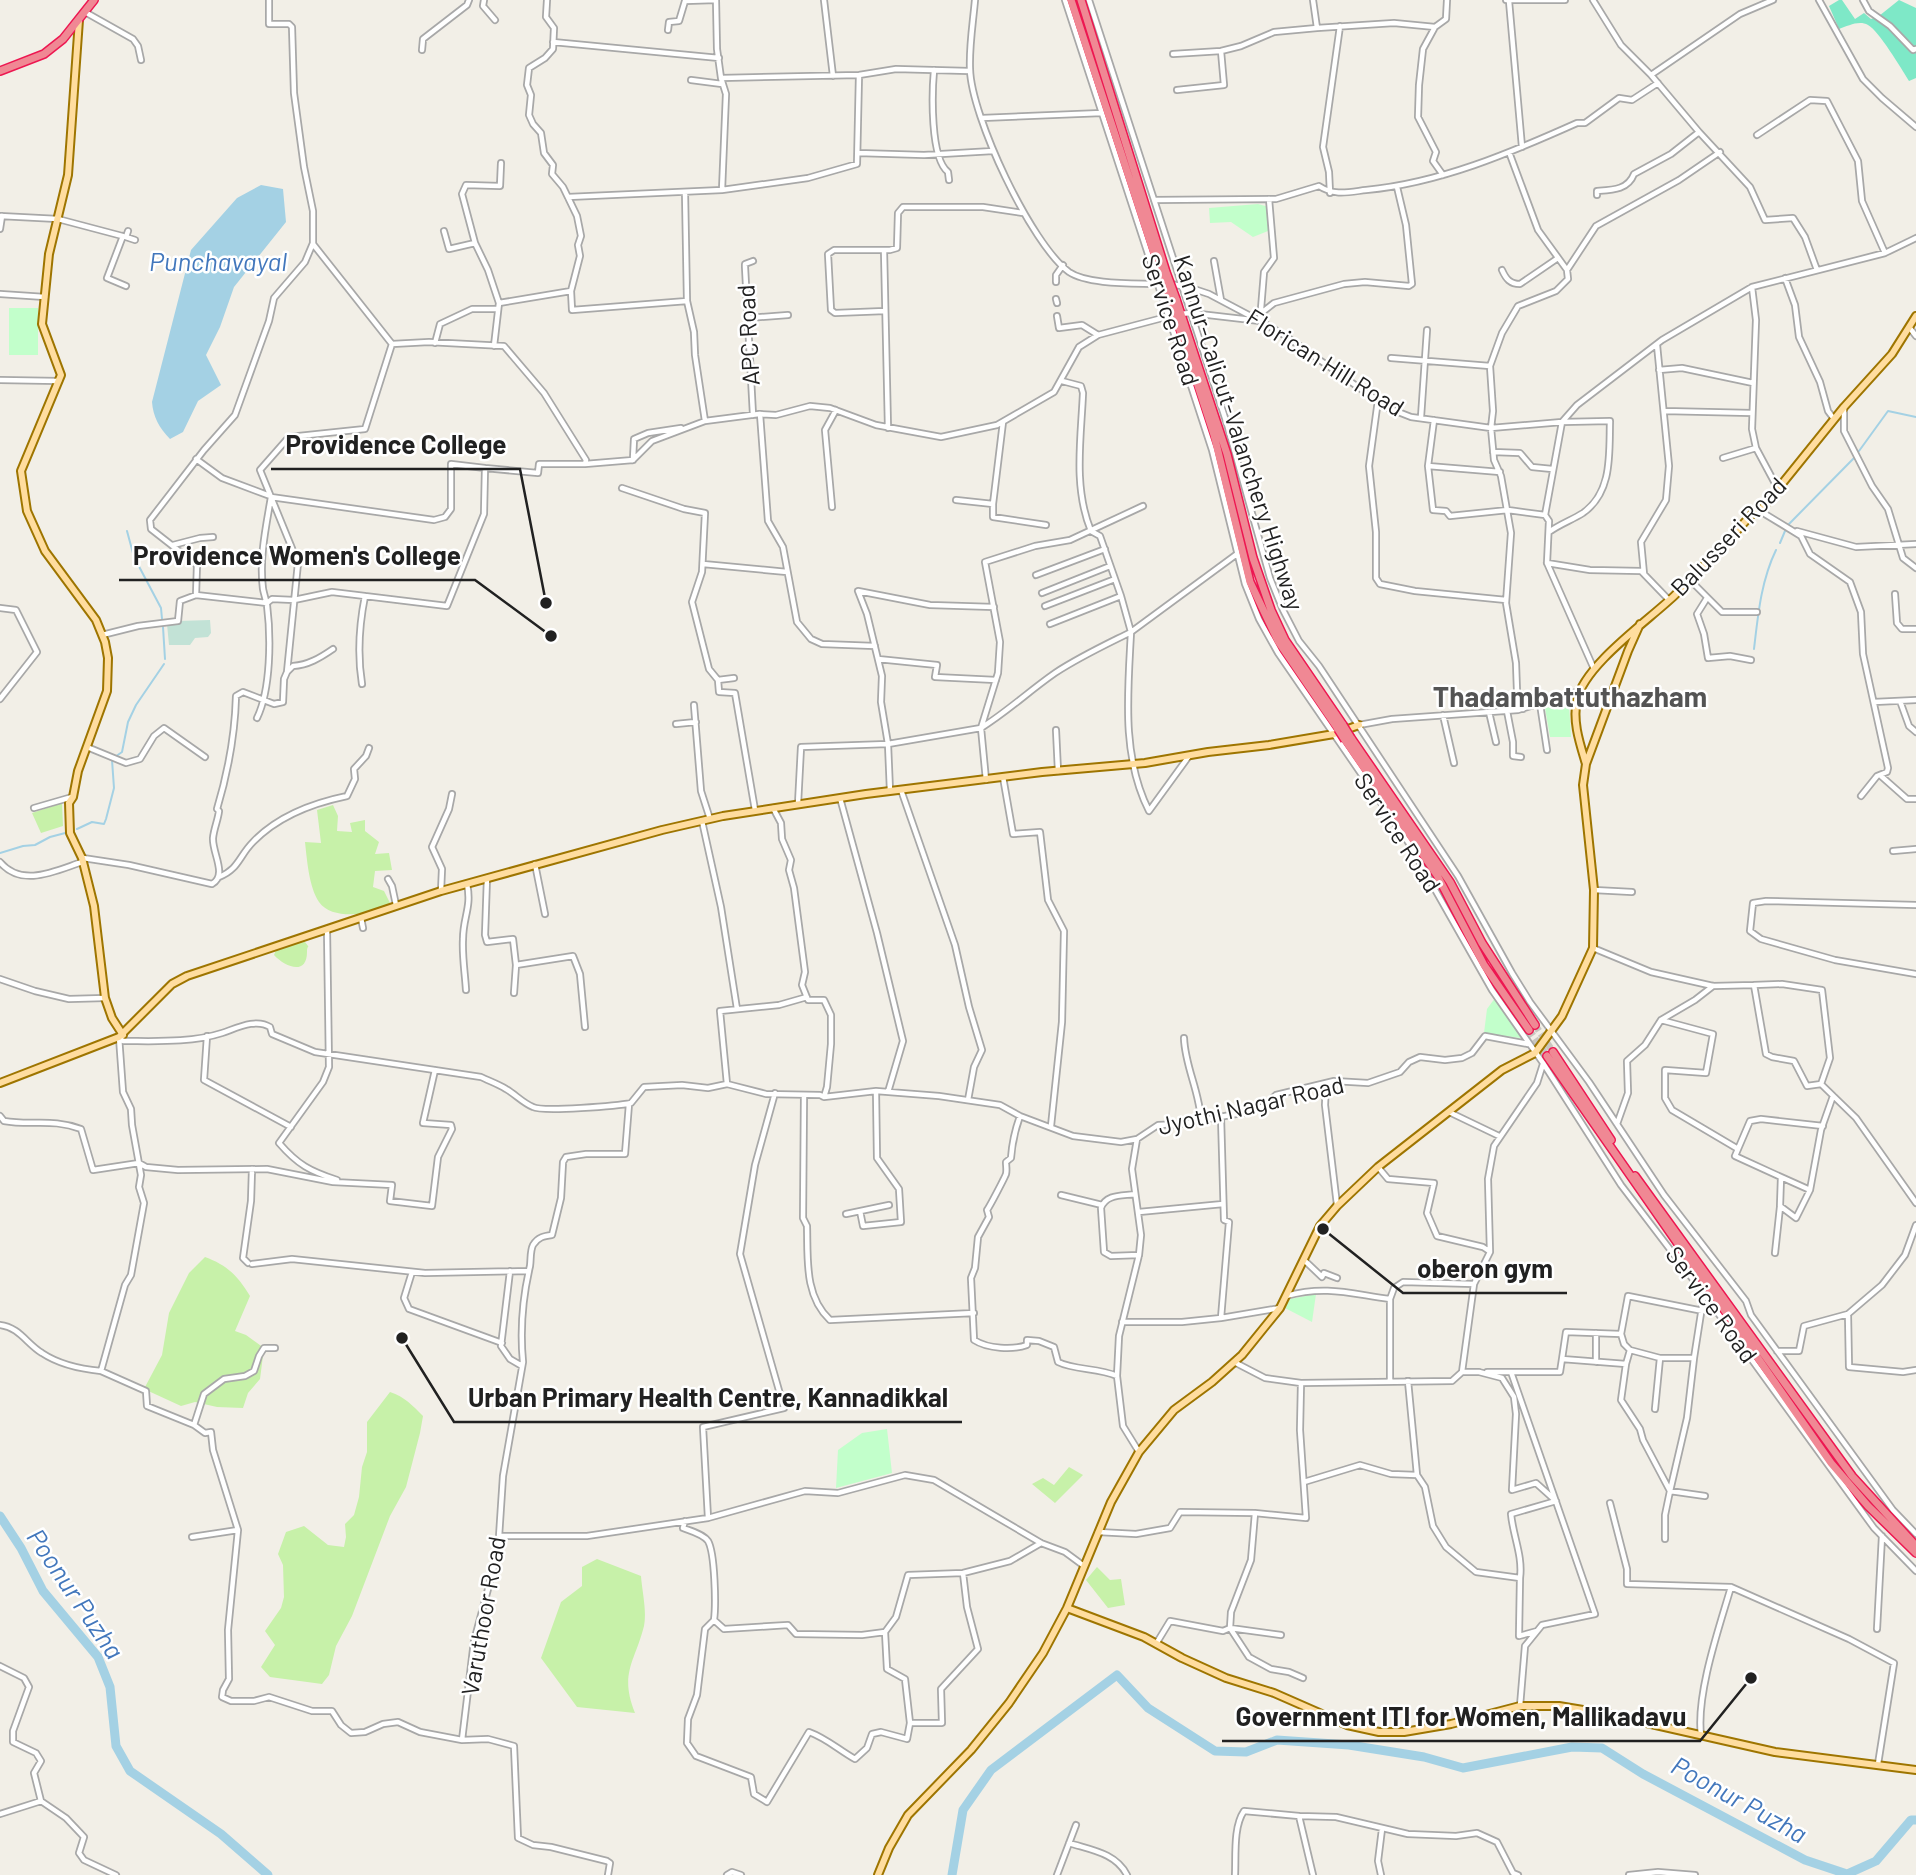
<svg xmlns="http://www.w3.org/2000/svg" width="1916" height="1875" font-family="Barlow,sans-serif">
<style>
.grass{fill:#c7f1a9}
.wetland{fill:#c2e2d6}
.park{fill:#c2ffcb}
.pitch{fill:#7ee8c7}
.water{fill:#a4d1e4}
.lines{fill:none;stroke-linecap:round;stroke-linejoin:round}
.stream{stroke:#a4d1e4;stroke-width:2}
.river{stroke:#a4d1e4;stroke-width:9}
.highway-tunnel{stroke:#c8c6bf;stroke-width:7;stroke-dasharray:7 3.5;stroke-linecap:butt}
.minor-casing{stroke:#a8a8a8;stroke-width:8}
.major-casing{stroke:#9e7500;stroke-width:10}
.highway-casing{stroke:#ed1751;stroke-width:10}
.minor{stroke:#fff;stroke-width:4.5}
.major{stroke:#ffdd9f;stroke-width:6}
.highway{stroke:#f08894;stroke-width:7}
.highway-bridge-casing{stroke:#ed1751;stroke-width:10;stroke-linecap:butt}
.highway-bridge{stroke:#f08894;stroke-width:7}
.labels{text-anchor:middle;stroke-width:5;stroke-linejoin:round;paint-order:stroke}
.street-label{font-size:24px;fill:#212121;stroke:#fff}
.water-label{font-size:26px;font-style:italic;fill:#4277bc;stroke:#fff}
.quarter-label{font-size:28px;font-weight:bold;fill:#545454;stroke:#fff}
.leader{fill:none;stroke:#212121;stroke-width:2.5}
.callout-dot{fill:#212121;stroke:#fff;stroke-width:2.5}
.callout-label{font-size:26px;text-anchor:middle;font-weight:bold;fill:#212121;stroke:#fff;stroke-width:5;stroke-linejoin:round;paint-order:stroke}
</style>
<rect width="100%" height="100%" fill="#f2efe7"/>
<path class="grass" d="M62 803 63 826 41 833 32 813Z
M333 805 338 816 337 831 352 832 350 823 365 820V831L379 842 375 854 389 853 392 870 375 871 373 887 384 891 392 907C373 913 333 922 319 902 309 887 307 860 305 842L321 843 317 810Z
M305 942C311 950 307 943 307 952 307 976 285 967 274 955L276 950 294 943Z
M205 1257C227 1265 238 1276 250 1296L235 1331 246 1335 264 1348 260 1379 248 1393 243 1408 217 1407 195 1402 181 1406 144 1389 162 1355 169 1313 189 1273Z
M390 1392C405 1397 412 1405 423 1416L420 1433 406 1487 390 1516 352 1616 336 1646 329 1675 322 1684 270 1677 261 1667 275 1645 265 1631 281 1608 284 1597 283 1565 278 1554 286 1532 304 1526 328 1545 344 1547 346 1537 345 1524 354 1515 359 1497 362 1467 367 1452V1422Z
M1069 1467 1083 1475 1055 1503 1032 1484 1043 1478 1054 1485Z
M597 1559 641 1576C642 1591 647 1611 644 1626 635 1662 619 1673 635 1713L577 1707 541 1658 561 1602 582 1586V1567Z
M1097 1567 1110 1580 1121 1579 1125 1605 1108 1608 1086 1580Z"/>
<path class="wetland" d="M210 620 211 633 208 637 195 638 190 645H169L167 624 178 621Z"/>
<path class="park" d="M1258 204 1269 207 1268 231 1253 237 1231 222 1210 223 1209 208Z
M9 308H38V355H9Z
M1569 704 1571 737H1550L1545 708Z
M1495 998 1521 1033 1520 1038 1484 1033 1487 1009Z
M1316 1294 1312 1322 1285 1308 1290 1299Z
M887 1429 892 1473 836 1488 838 1450 862 1433Z"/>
<path class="pitch" d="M1839 0H1842L1855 19 1864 13 1871 19 1879 16 1899 0 1916 8V78L1909 81C1901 68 1879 31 1868 25 1859 20 1848 26 1839 29L1829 6Z"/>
<path class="water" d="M261 185 283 189 286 222 234 287 220 327 206 355 221 385 198 401 183 432 170 439C159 428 153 416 152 402L191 250 237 198Z"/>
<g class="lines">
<path class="stream" d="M1859 451 1888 411 1916 417
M1789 524 1854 458
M127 531 134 557 161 608 162 619
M1780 543 1785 531
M163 627 165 659
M1754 649C1758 615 1761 581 1776 550
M115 757 122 752 128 722 136 705 164 664
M77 829 92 822 104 824 106 819 114 788 112 760
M0 853 23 846 35 845 50 837 69 832"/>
<path class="river" d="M0 1516 21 1548 43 1591 98 1657 110 1687 116 1746 130 1771 221 1834 268 1875
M952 1875 963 1810 991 1770 1117 1675 1148 1708 1215 1751 1246 1752 1277 1740 1349 1745 1424 1757 1463 1768 1572 1747 1602 1748 1643 1774 1805 1860 1847 1874 1876 1861 1911 1820H1916"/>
<path class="highway-tunnel" d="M1535 1025 1553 1052
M1529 1030 1547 1056"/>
<defs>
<path id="minor" d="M484 0 483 6 495 20
M547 0 546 17 554 28 553 49 545 58 529 68 527 85 531 95 529 115 533 124 541 133 544 153 553 165 552 174 563 187 577 216 581 236 578 245 580 256 571 291 572 310 687 301
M824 0 833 76
M975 0C973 23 969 46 970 69 971 116 1031 244 1069 272 1088 285 1136 283 1158 284
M1065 0 1212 450 1245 584 1259 619 1278 653 1408 842 1492 990 1543 1063 1621 1185 1704 1294 1874 1528 1916 1571
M1089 0 1227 424 1270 578 1283 610 1299 641 1319 666 1458 876 1512 973 1530 1002 1589 1082 1664 1195 1746 1301 1751 1315 1893 1510 1916 1534
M1313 0 1317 28
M1506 0H1565
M1593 0 1621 45 1651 75
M1819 0 1863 79 1882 98 1916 127
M1863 0 1869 11 1890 26 1913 50 1916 49
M1509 1 1522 147
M85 12 133 39 138 46 141 60
M668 30 669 22 679 21 685 1 716 0
M553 42 719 58
M422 50 423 39 467 5 469 0
M1173 54 1221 51 1241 46 1274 32 1317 28 1394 23 1435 27
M934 70C932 92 930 158 948 172L949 180
M721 78 859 75 896 69 969 71
M691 80 722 84
M1177 90 1224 85 1221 51
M982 118 1102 113
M1699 132 1651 75 1740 14 1773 0
M1757 135 1810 100 1827 101 1858 161 1862 201 1885 253
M1509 152 1538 230 1567 270 1596 226 1679 180 1720 152
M858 153 924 155 993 151
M1443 175 1433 161 1436 152 1418 117 1419 85 1423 49 1435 27 1446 19 1447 0
M722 190 808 178 857 164 859 75
M685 192 687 301 694 332 695 355 705 421
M1330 193 1329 172 1323 147 1340 26
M1597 195V191C1612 190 1628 190 1634 174L1671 154 1699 132 1750 187 1765 220 1793 218 1805 237 1817 270
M568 197 722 190 726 94 721 78 717 49 716 0
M1154 200 1276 199 1319 186C1334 196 1349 192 1366 190 1440 183 1510 153 1577 123H1585L1619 98 1632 100 1658 83
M0 216 58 219 126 237 128 231
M0 229 2 216
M444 231 449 249 475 243 462 194 466 185 500 186 501 163
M123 236 107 278 126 286
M126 237 135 240
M475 243 488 270 499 303 494 346
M884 250 888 428
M1214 261 1221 300
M1502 270C1506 279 1510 284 1520 284L1558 258
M1785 278 1795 305 1799 337 1820 382 1828 411 1834 419
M1056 282V275L1063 265
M1171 284 1191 288 1209 294 1260 321 1284 335 1388 408 1411 417 1491 428 1562 422 1577 405 1662 340 1752 287 1885 253 1916 238
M1752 287 1756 320 1752 429 1756 448 1778 489
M0 294 45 297
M1056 299 1057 303
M499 303 571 291
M885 311 835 313 831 310 828 254 834 250H890L897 248 898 213 903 207H983L1023 213
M1179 314 1191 313 1260 321 1264 272 1274 258 1269 199
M1260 314 1274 303 1344 284 1365 282 1409 286 1412 284 1406 225 1397 187
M1057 316 1059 328 1082 325 1098 335
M748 318 788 315
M1909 327 1916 336
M435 343 440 324 472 309H498
M1391 358 1490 366
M1659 370 1682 368 1753 383
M0 380 59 381
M1378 400 1369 466 1376 532V578L1380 584 1415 591 1506 600
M1844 408V431L1872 486 1888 509 1903 558 1916 568
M1664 411 1752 413
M760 414 768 521 783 547 797 622 811 639 822 644 875 646
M753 415 745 267V264L753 261
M1421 417 1427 330
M1434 420 1428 466 1500 472
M1493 452 1520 453 1532 467 1552 469
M1723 458 1756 448
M196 459 222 478 270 496
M633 459 634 439 648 433 681 428
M633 460 652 441 705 421 759 414 776 415 810 406 830 408 876 425 941 437 997 425 1054 392 1079 347 1098 335 1170 316
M585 464 633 460
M1428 466 1433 510 1446 511 1450 516 1508 510 1545 515 1549 521 1547 563 1590 570 1641 571 1669 600
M622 488 684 509 705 513 702 572 692 602 709 669 718 680 719 692 735 693 755 810
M956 500 993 504 1003 422
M993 504V517L1046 525
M832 507 825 430 836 410
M1760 511 1801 536 1810 554 1850 582 1861 612 1863 654 1888 768 1887 772 1877 776 1861 796
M1545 515 1562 422 1610 421C1609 453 1613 492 1583 513 1572 520 1560 524 1549 532
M1797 531 1856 547 1916 544
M173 545 200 538 213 537
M1547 563 1594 669
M703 564 787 572
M1644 574 1641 542 1666 500 1669 466 1657 345
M1036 575 1105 549
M1690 580 1722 612H1757
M1042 593 1110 566
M1895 594 1897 623 1902 629H1916
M196 595 267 603 272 599 294 600 332 592 447 606 484 514 485 468 538 473 539 464H585L586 460 544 393 504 346 429 342 392 344
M1707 598 1697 614 1704 634 1708 658 1730 656 1751 660
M1045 606 1115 579
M0 608 16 610 37 652 0 699
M1050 624 1121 596 1100 536 1091 531C1073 487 1081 439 1083 393L1081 386 1062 381
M102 635 138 626 178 621 180 601 196 595 197 565 151 529 150 520 204 450 235 415 269 321 274 298 305 262 313 243V211L304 167 294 93 292 27 289 24H269V0
M878 659 937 665 935 677 996 680
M287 672 298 563 260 470 289 437 365 429 392 344 313 244
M718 680 734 678
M362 684C357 653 359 626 365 596
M1900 701 1909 726 1916 732
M1874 702 1916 700
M1540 704 1547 750
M694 705 701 791 710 819
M1523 709 1517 691 1516 663 1506 603 1511 533 1501 476 1494 460 1491 428 1493 411 1490 366 1502 333 1518 306 1556 291 1568 279 1567 270
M1507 711 1513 742V756L1521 757
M1489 712 1496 742
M1443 715 1454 763
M257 718C271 689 271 637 267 605 266 600 264 594 263 589 259 558 266 527 271 497L434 520 445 517 451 509V464L485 468
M676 724 696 722
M1359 725 1392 719 1518 710 1579 691
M1056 730 1058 771
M87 747 126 763 140 759 154 736 164 728 205 757
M1189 756 1149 811C1121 756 1128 691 1131 632L1237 554
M1881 776 1907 799H1916
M1003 777 1013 834 1040 832 1048 900 1064 931 1062 1022 1051 1126
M986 780 981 728C1007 712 1029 691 1055 673 1079 657 1105 645 1131 632L1121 596
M901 790 955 945 969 1007 982 1050 974 1067 968 1100
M890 791 888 744 981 728 998 673 1000 642 985 562 1035 546 1070 540 1143 506
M840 798 877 933 903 1041 888 1092
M798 804 801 747 888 744 881 702 882 676 867 614 858 591 930 605 994 607
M34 808 72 797
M773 808 781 823 782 839 791 860 789 870 794 888 805 972 802 985 808 1000H824L831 1015V1044L827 1087 824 1097
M702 821 721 907 737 1009
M1893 851 1916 849
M83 858 129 865 212 884C228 875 212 853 213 838 214 828 218 820 219 811L217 809C228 772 235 734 236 696L243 692 274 704 283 702 284 679 287 672 293 666C308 665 320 658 333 649
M0 862C22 888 55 871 82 862
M535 864 545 914
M219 877C239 869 239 856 253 842 277 817 313 803 347 796L355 779 354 769 366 756 369 748
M487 878 485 935 487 942 513 939 516 965 514 993
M388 879 392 886 396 905
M1594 890 1632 892
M441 891 442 869 432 847 449 809 452 794
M1916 905 1766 901 1753 903 1750 931 1761 939 1835 960 1916 974
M361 918 363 928
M327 929 329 1067 323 1082 279 1143C298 1165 310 1171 337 1180
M1593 948 1651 972 1713 986 1754 985
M516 965 573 956 580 974 585 1027
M0 979 35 991 69 999 105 998
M466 990C465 973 462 956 463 939 463 917 472 907 467 884
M1661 1020 1713 1034 1706 1073 1665 1070V1098L1672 1110 1738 1149
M207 1036 204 1080 291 1127
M119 1037 123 1041C156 1041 191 1043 222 1033 237 1028 256 1018 270 1027L272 1034 315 1052 481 1077C489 1081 498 1084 506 1089 515 1094 523 1103 533 1107 543 1112 618 1106 631 1103L644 1087 682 1085 708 1088 727 1084 766 1094 820 1095 824 1097 876 1091 939 1096 1000 1105 1020 1116 1073 1136 1121 1142 1137 1139 1158 1125 1181 1124 1247 1112 1264 1106 1276 1095 1334 1081 1368 1083 1400 1072 1409 1062 1420 1057 1445 1060 1462 1058 1472 1053 1485 1036 1528 1044
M119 1037 123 1092 131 1109 132 1125 141 1175 139 1187 144 1203 131 1275 125 1285 101 1371 146 1391 147 1406 194 1425 205 1433 211 1432 213 1450 238 1530 228 1630 229 1679 223 1690 222 1697 231 1701H254L269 1697 312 1711H332L341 1725 351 1733 365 1732 383 1724 398 1722 420 1732 462 1740 488 1739 514 1746 518 1838 533 1845 551 1847 607 1861 610 1863 608 1875
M1184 1038C1185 1067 1200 1092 1201 1121
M1326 1083 1325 1105 1337 1205
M727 1084 720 1011 779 1005 807 997
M1821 1084 1830 1058 1822 990 1782 984 1754 985 1766 1054 1772 1057 1794 1061 1807 1086 1821 1084 1856 1118 1916 1203
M804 1095 803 1218 807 1226C808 1258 804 1296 830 1320L974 1313
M1449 1112 1499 1136
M0 1116 4 1121C32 1126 52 1118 81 1129L93 1170 139 1163 146 1167 178 1170 267 1169 333 1182 392 1185 390 1201 432 1206 438 1157 452 1129 451 1125 423 1123 435 1070
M1020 1116C1015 1130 1012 1143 1011 1158L1006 1162C1006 1166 1007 1170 1006 1174 1005 1177 990 1206 987 1210L989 1217 978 1237 975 1268 971 1278 974 1340C988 1349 1013 1350 1027 1345V1340L1039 1341 1054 1347 1058 1362C1074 1370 1098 1368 1117 1376L1123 1426 1139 1452
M1221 1117 1224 1220 1229 1222 1221 1318 1280 1308
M1617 1124 1628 1093 1627 1061 1645 1045 1661 1020 1695 1000 1713 986
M1823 1126 1761 1119 1750 1121 1735 1156 1781 1177 1780 1206 1796 1218 1810 1190 1821 1130 1833 1096
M1378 1167 1388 1179 1434 1183 1427 1213 1437 1236 1483 1247 1489 1251
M1781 1177 1810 1190
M1135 1194C1122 1196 1106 1194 1101 1208L1104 1252 1111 1256 1139 1255
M1061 1195 1102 1205
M860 1211 863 1226 901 1222 899 1189 877 1158 876 1091
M1139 1212 1223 1204
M846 1214 889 1205
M1775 1253 1780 1207
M1304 1260 1322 1277 1324 1273 1337 1278
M248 1263 243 1258 251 1201 252 1169
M252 1264 292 1259 425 1273 528 1271
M510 1271 501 1346 510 1359 522 1366
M412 1272 404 1298 409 1309 502 1343
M1286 1296C1326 1285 1351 1294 1390 1299
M1848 1314 1882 1285 1905 1255 1916 1225
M1122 1322H1182L1221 1318
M0 1325C19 1327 27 1344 42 1353 60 1365 80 1369 101 1371
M1621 1334 1624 1344 1630 1350
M1777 1351H1799L1804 1326 1848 1314 1849 1367 1903 1372 1916 1370
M1694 1358 1704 1294
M1596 1362V1333
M1236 1363 1265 1378 1301 1383 1452 1381 1462 1372 1474 1284 1490 1252 1488 1179 1494 1146 1537 1083 1543 1064
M1626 1364 1630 1350 1660 1358H1694L1687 1418 1670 1491 1705 1496
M1462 1372H1479
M1479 1372 1502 1378 1514 1397 1516 1414 1512 1490 1536 1483 1556 1501 1511 1514C1513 1536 1523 1556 1520 1578
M1487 1372H1511
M1117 1376 1119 1336 1139 1255 1141 1235 1132 1169 1137 1139
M1408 1381 1417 1475
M1390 1382V1299L1394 1288 1403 1282 1474 1284
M1655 1409 1660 1358
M194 1425 204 1394 224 1379 245 1376 254 1371 259 1356 264 1348H275
M1304 1482 1360 1465 1391 1474 1417 1475 1425 1487 1433 1526 1446 1547 1476 1572 1520 1578 1519 1636 1537 1631
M1610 1503 1627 1569V1584L1731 1587 1849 1639 1894 1663 1878 1764
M1255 1513 1251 1560 1231 1612 1230 1628 1249 1657 1271 1669 1289 1672 1303 1678
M708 1518 805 1491 838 1493 905 1475 934 1480 1041 1543 1065 1552 1084 1566
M685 1521 683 1528C691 1531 703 1534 708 1541 715 1553 716 1605 714 1620L724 1629 788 1625 796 1634 862 1635 885 1632
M1098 1532 1136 1534 1170 1528 1180 1512 1255 1513 1306 1518 1300 1430 1301 1383
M499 1536H587L708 1518 703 1427 784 1408 740 1254 755 1165 775 1093
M192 1537 238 1530
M1665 1539V1515L1670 1491 1643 1440 1640 1429 1621 1400 1626 1364 1562 1359 1566 1332 1621 1334 1628 1296 1703 1311
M963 1573 967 1607 978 1649 941 1689 942 1723H910L905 1679 887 1669 885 1632 896 1617 908 1575 963 1573 1010 1561 1041 1543
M714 1620 705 1629 697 1695 688 1719 687 1743 696 1756 751 1777 754 1794 767 1802 809 1732C826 1738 839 1750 855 1759L867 1748 872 1734 881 1732 907 1739 910 1723
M1877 1629 1882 1536
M1156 1644 1170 1621 1223 1631 1230 1628 1281 1635
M0 1666 24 1678 29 1687 13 1731V1742L36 1753 41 1761 34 1773 41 1801 66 1818 84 1837 79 1853 84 1860 116 1875
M1520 1706 1525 1646 1542 1625 1595 1614 1511 1372H1560L1562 1359
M1701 1735C1696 1694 1719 1628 1731 1587
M462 1740 474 1641 498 1552 503 1476 523 1362C520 1331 523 1296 530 1266 531 1259 530 1251 533 1245 538 1237 544 1236 552 1235L561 1198 563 1162 566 1157 586 1154H625L629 1104
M0 1814 41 1801
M1299 1816 1313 1875
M1069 1843C1091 1850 1116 1853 1127 1875
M727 1875 732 1872 741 1875
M1057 1875 1076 1825
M1235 1875C1236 1856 1233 1827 1244 1811L1299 1816 1336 1817 1408 1834 1456 1836 1477 1833 1497 1842 1513 1873 1518 1875
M1381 1875 1378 1861 1382 1829
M1629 1875 1658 1872 1695 1875"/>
<path id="major" d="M79 20 68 175 49 254 42 324 61 375 21 471 27 511 45 551 96 620 105 642 108 658 107 691 78 771 73 797 69 803 70 833 82 858 94 906 105 998 112 1018 123 1035
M1586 764C1580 744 1572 721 1577 700 1584 665 1649 620 1675 595 1702 568 1728 541 1753 513L1760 511 1844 407 1892 354 1916 316
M0 1083 119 1037 172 984 187 976 441 891 662 830 723 816 866 794 1042 772 1145 763 1208 752 1269 745 1334 734 1359 725
M1067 1608 1144 1637 1182 1658 1226 1678 1274 1693 1347 1725 1379 1732H1404L1451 1724 1520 1706H1559L1607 1714 1775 1752 1916 1770
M878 1875 889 1848 908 1815 971 1750 1009 1703 1043 1653 1067 1608 1111 1502 1139 1452 1174 1410 1212 1382 1242 1355 1280 1308 1320 1226 1337 1206 1378 1167 1502 1070 1535 1053 1562 1016 1593 948 1594 890 1583 785 1586 764 1628 651 1640 624"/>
<path id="highway" d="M1071 0 1161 275
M1081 0 1166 272
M0 71 44 54 63 39 94 0
M1176 299 1227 454 1253 558 1271 610 1285 640 1343 725
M1170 300 1214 435 1250 582 1278 641 1338 729
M1351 738 1450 882 1482 943 1535 1025
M1345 740 1437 875 1484 965 1529 1030
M1553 1052 1611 1140
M1547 1056 1831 1463 1868 1506 1916 1553
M1635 1176 1852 1476 1916 1546"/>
</defs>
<use href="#minor" class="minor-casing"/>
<use href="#major" class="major-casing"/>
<use href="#highway" class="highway-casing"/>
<use href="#minor" class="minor"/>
<use href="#major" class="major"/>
<use href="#highway" class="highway"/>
<defs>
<path id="highway-bridge" d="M1166 272 1176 299
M1161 275 1170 300
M1343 725 1351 738
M1338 729 1345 740"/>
</defs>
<use href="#highway-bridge" class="highway-bridge-casing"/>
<use href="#highway-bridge" class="highway-bridge"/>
</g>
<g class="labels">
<g class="street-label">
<text transform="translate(1170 320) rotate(72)" y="8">Service Road</text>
<text transform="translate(749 335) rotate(-93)" y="8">APC Road</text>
<text transform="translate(1325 363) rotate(32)" y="8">Florican Hill Road</text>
<text transform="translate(1238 433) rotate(72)" y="8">Kannur-Calicut-Valanchery Highway</text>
<text transform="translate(1729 537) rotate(-46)" y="8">Balusseri Road</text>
<text transform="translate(1397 833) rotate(57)" y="8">Service Road</text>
<text transform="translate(1251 1106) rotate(-13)" y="8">Jyothi Nagar Road</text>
<text transform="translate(1711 1305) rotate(54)" y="8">Service Road</text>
<text transform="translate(484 1616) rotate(-80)" y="8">Varuthoor Road</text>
</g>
<g class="water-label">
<text x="218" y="271">Punchavayal</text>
<text transform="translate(75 1594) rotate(56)" y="9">Poonur Puzha</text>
<text transform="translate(1739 1800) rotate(29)" y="9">Poonur Puzha</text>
</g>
<g class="quarter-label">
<text x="1570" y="707">Thadambattuthazham</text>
</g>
</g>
<path class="leader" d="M546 603L520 469H271M551 636L475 580H119M1323 1229L1403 1293H1567M402 1338L454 1422H962M1751 1678L1700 1741H1222"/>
<g class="callout-dot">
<circle cx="546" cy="603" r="7"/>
<circle cx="551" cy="636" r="7"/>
<circle cx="1323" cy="1229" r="7"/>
<circle cx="402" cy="1338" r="7"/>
<circle cx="1751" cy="1678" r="7"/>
</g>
<g class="callout-label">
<text x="396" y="454">Providence College</text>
<text x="297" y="565">Providence Women's College</text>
<text x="1485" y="1278">oberon gym</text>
<text x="708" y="1407">Urban Primary Health Centre, Kannadikkal</text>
<text x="1461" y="1726">Government ITI for Women, Mallikadavu</text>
</g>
</svg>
